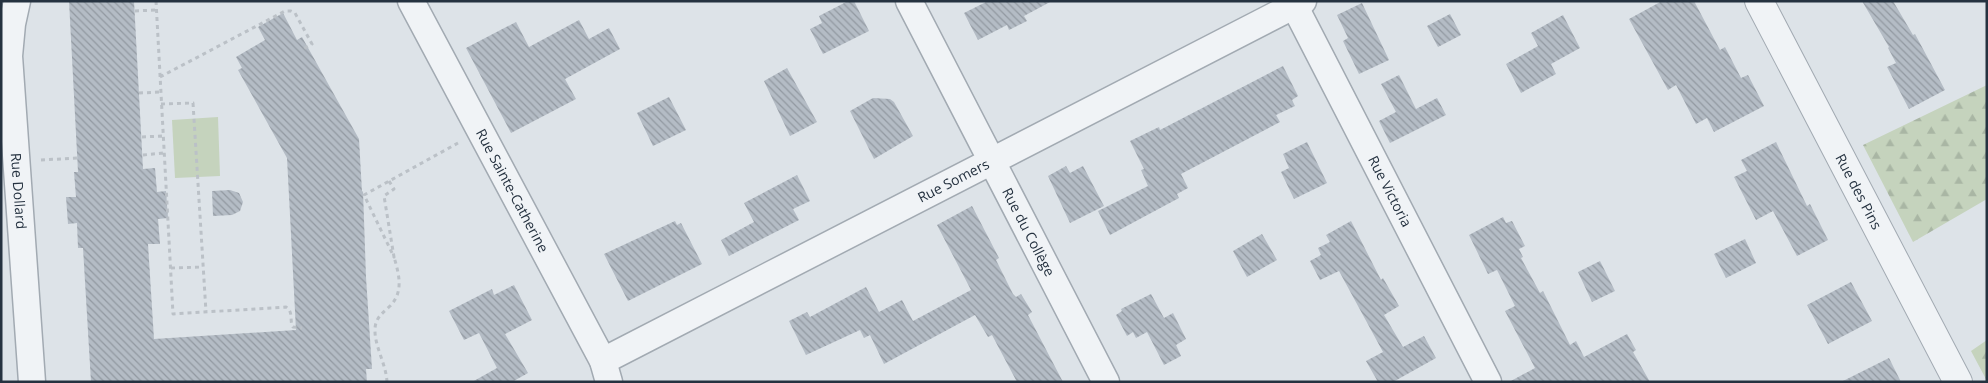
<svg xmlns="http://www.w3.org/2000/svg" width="1988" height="383" font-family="'Open Sans',sans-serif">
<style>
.green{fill:#c5d3bd}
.forest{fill:url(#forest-firs)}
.building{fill:url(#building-back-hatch)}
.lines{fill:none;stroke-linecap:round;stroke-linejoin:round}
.minor-casing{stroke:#a2aab2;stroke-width:29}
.tertiary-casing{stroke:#a2aab2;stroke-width:30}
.path{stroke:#bbc1c7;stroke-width:3;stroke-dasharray:4 4;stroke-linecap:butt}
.minor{stroke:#f0f3f6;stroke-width:26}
.tertiary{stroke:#f0f3f6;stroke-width:28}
.labels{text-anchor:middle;stroke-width:5;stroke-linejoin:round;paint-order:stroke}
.street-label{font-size:14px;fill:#253240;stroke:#ecf1f6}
</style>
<defs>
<pattern id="forest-firs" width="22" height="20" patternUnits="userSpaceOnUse" patternTransform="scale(1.25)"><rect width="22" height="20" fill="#c5d3bd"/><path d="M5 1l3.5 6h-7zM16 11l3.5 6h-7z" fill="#a9b6a4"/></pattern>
<pattern id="building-back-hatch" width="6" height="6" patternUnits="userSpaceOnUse" patternTransform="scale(1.25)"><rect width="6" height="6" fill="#b4bcc5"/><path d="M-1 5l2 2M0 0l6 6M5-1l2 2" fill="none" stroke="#9299a1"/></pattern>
</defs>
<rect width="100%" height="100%" fill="#dde3e8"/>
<path class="green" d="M218 117 220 176 175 178 172 120Z"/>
<path class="forest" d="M1987 85V199L1913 242 1863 145Z
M1987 340V381L1971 351Z"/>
<path class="building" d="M69 1H134L143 169 155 168 157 192 166 191 167 205 168 218 158 219 160 244H148L154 339 296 330 287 158 238 70 242 68 236 57 265 40 258 27 283 13 297 40 302 37 359 139 362 192 363 191 366 277 372 369H366L367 382H91L83 248H78L77 223 68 224 66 197H76L74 172H78Z
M848 1H854L869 31 823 54 810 29 822 23 819 16Z
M988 1H1052L1024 16 1027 21 1009 30 1007 25 978 40 964 13Z
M1662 1H1694L1720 50 1725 47 1741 78 1748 75 1764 106 1714 132 1707 118 1696 124 1676 85 1668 90 1629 19Z
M1862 1H1893L1913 35 1915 34 1945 90 1909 109 1887 67 1896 63 1888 48 1889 47Z
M1362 3 1389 60 1359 74 1343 41 1348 38 1337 15Z
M1450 14 1461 35 1438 47 1427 26Z
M1563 15 1580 48 1551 64 1556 74 1521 93 1506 64 1538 46 1531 33Z
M579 20 589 39 609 28 620 49 565 79 576 99 511 133 466 48 516 22 529 47Z
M1283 66 1298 96 1292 100 1295 106 1276 115 1280 122 1181 174 1188 188 1177 194 1179 198 1110 235 1098 211 1148 186 1141 170 1144 169 1130 141 1159 127 1160 130Z
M787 68 817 122 790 136 764 81Z
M1399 75 1416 109 1437 98 1446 115 1390 143 1379 121 1396 112 1381 84Z
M669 97 686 130 653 146 637 113Z
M873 98 890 99 894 102 913 136 874 159 850 111Z
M1307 142 1327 183 1294 199 1281 172 1289 168 1283 154Z
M1776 142 1807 206 1810 204 1828 240 1797 256 1773 211 1756 220 1734 177 1747 171 1741 160Z
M1066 166 1070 173 1083 166 1104 206 1070 223 1048 176Z
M797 175 810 201 793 209 799 220 729 256 721 240 754 222 744 203Z
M230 190 239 193 243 202 240 211 232 215 213 216 212 191Z
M972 206 999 258 996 260 1013 294 1016 297 1021 294 1032 312 1028 315 1063 382H1017L992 335 988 337 975 315 884 364 870 335 864 338 860 330 806 355 789 321 807 312 810 317 866 287 879 312 902 300 913 321 971 290 937 225Z
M1503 217 1506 223 1512 221 1525 246 1519 249 1523 257 1521 258 1540 293 1543 291 1570 345 1576 341 1584 357 1627 334 1636 350 1633 352 1650 382H1509L1535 368 1505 311 1515 306 1497 270 1488 274 1469 235Z
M675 221 677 225 681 223 702 264 628 301 604 254Z
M1351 221 1381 280 1383 278 1399 306 1384 315 1403 347 1424 336 1436 358 1393 382H1378L1366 361 1383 352 1339 271 1320 280 1310 261 1321 255 1318 248 1330 242 1326 235Z
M1262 234 1277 260 1247 277 1233 251Z
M1745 239 1756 263 1726 278 1714 254Z
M1600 261 1615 291 1592 302 1578 272Z
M1851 282 1872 321 1828 344 1807 305Z
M514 285 532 320 505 334 528 373 512 382H472L497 368 479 333 464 340 449 311 492 289 494 295Z
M1151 294 1164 318 1173 313 1186 339 1176 345 1181 356 1164 365 1147 332 1136 338 1133 332 1127 336 1116 315 1122 311 1121 309Z
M1889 358 1901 382H1841Z"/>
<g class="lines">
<defs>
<g id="minor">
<path id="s1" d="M17 1 12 24 9 56 32 382"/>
<path id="s2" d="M411 1 603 361 609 382"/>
<path id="s3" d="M909 1 1106 382"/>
<path id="s4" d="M1292 1 1488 382"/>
<path id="s5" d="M603 361 1303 1"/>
</g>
<g id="tertiary">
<path id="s6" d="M1759 1 1958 382"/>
</g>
</defs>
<use href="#minor" class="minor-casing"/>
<use href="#tertiary" class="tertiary-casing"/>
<path class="path" d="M156 1 173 314 286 307C294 312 289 321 293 327L302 328
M135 11 156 10
M160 77 285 11H291L295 13 312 44 303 49
M139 93 161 92
M161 104 193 103 206 312
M142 137 163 136
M143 155 164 153
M41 160 78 158
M389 181 394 189 384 196 394 257 364 195 458 143
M171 268 203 267
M387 382C386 363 374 346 375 328 376 317 383 313 390 306 404 292 399 274 394 257"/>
<use href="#minor" class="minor"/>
<use href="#tertiary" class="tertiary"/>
</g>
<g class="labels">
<g class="street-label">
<text dy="5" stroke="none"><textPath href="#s5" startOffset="394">Rue Somers</textPath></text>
<text dy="5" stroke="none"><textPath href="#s1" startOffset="191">Rue Dollard</textPath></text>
<text dy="5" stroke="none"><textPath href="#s2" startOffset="215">Rue Sainte-Catherine</textPath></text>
<text dy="5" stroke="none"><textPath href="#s4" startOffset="214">Rue Victoria</textPath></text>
<text dy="5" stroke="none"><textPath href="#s6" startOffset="215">Rue des Pins</textPath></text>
<text dy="5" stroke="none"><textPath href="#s3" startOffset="260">Rue du Collège</textPath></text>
</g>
</g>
<rect width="1988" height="383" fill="none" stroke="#253240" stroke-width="5"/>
</svg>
